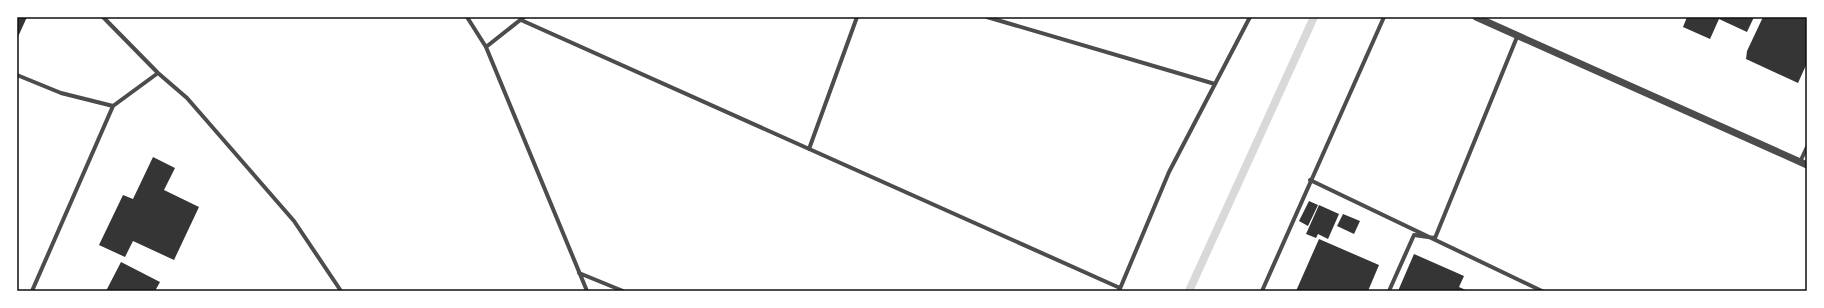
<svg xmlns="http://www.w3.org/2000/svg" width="1824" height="308" font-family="Karla,sans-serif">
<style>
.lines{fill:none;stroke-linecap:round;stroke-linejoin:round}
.stream{stroke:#d9d9d9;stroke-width:8}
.building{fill:#353535}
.minor{stroke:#4c4c4c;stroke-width:4}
.tertiary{stroke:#4c4c4c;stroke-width:7}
.neatline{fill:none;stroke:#111;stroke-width:1.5}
</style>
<rect width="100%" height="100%" fill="#fff"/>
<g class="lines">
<path class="stream" d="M1189 291 1314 17"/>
</g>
<path class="building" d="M17 17H27L17 39Z
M1687 17H1754L1747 32 1719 19 1710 39 1683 27Z
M1763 17H1807V63L1798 83 1746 59 1747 51Z
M153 157 175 168 164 190 199 207 174 260 133 241 125 257 99 245 123 195 133 199Z
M1309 201 1318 205 1308 226 1299 221Z
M1319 205 1339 214 1328 239 1318 234 1316 238 1306 234Z
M1343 214 1360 221 1354 234 1337 226Z
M1319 239 1379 265 1368 291H1296Z
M1414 254 1464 276 1459 287 1468 291H1398Z
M121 262 160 282 155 291H106Z"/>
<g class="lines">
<path class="minor" d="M103 17 158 73 187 98 294 221 341 291
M467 17 486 47 587 291
M987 17 1215 84
M521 20 1120 288
M486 47 524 17
M17 75 61 93 113 106 158 73
M809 149 857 17
M1800 162 1807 147
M1310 180 1542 291
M579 273 623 291
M32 291 113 106
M1119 291 1169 172 1250 17
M1262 291 1384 17
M1389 291 1414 235 1435 238 1517 37"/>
<path class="tertiary" d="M1476 17 1807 165"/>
</g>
<rect width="1824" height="308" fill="none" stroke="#ffffff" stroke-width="36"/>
<rect x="18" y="18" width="1788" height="272" class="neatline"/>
</svg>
